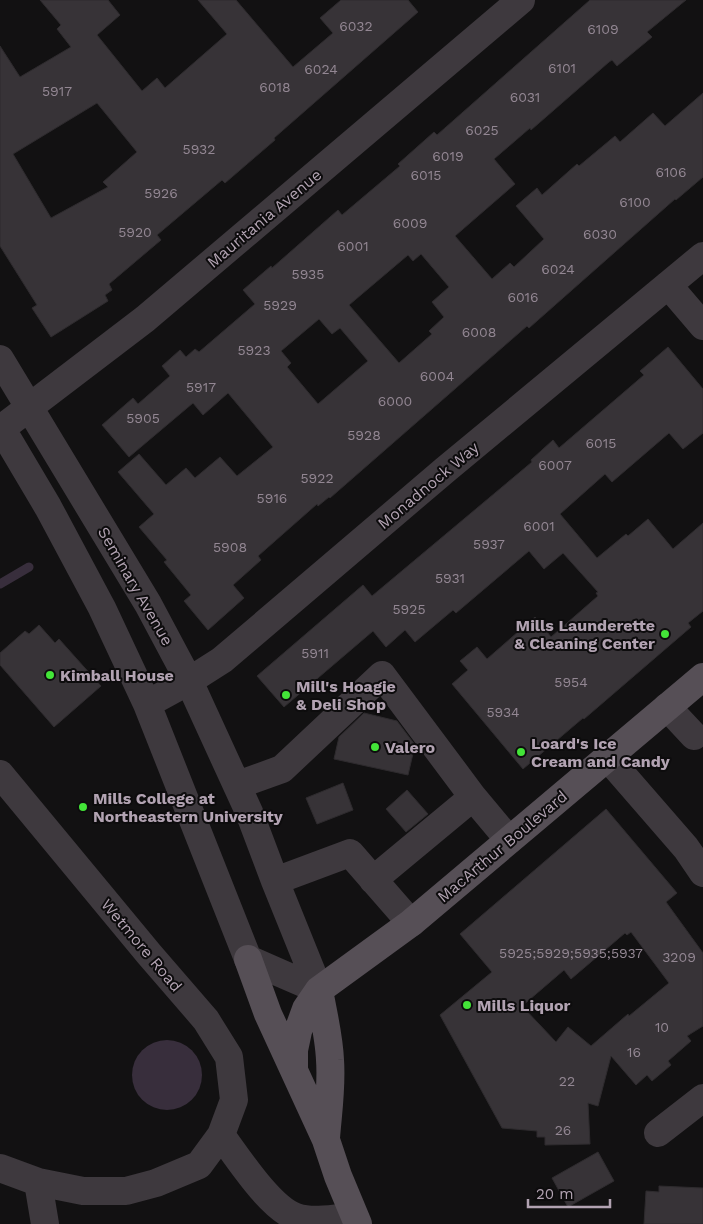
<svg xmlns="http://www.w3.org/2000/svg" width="703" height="1224" font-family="'Work Sans',sans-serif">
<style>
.water{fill:#382e3c}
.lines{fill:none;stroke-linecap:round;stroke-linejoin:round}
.stream{stroke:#382e3c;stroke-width:9}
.building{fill:#373337;stroke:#2e2b2e;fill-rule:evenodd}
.minor{stroke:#3e393e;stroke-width:28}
.major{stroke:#564f56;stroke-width:28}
.poi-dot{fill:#43e438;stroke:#0d0c0d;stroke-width:2}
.labels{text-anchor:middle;stroke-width:4;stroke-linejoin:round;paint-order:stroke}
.number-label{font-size:14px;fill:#938793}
.street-label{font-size:16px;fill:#b2a3b2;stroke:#0d0c0d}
.poi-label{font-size:16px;font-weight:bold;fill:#b2a3b2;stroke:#0d0c0d;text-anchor:start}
</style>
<rect width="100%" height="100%" fill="#121112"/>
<path class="water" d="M132 1075a35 35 0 1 1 70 0a35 35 0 1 1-70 0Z"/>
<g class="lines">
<path class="stream" d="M0 584 29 567"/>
</g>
<path class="building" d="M40 0H108L120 15 97 35 142 91 157 78 165 88 227 34 198 0H236L293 67 333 33 320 18 341 0H408L418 12 274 138 275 140 225 183 222 180 157 235 161 240 109 284 112 290 105 295 108 301 51 337 32 308 37 305 0 246V46L20 77 71 47 57 29 61 25ZM97 103 137 152 103 182 108 187 51 218 13 154Z
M590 0H686L647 32 652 37 617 66 612 60 609 62 531 130 530 128 494 159 515 184 455 236 492 279 510 263 514 267 544 239 516 206 537 188 542 195 577 164 579 166 615 136 620 142 653 113 665 126 703 93V177L676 200 675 199 529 328 527 326 330 498 329 497 318 506 317 504 258 556 261 560 233 585 244 598 208 630 184 601 191 595 164 562 167 560 139 527 154 514 118 472 139 454 166 485 186 468 195 478 220 457 237 476 273 447 228 393 203 415 193 403 129 457 102 425 133 398 138 404 170 376 162 366 180 350 186 357 195 349 199 352 255 304 243 290 271 266 272 268 338 210 342 215 400 166 398 164 434 132 437 135ZM421 254 449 287 432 302 444 317 429 331 432 334 399 363 349 305 408 255 413 261ZM319 319 332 334 340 328 368 361 318 404 287 367 291 363 281 351Z
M668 347 703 389V433L683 449 669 433 612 482 605 474 560 514 597 558 626 534 628 536 648 519 673 549 703 523V611L688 623 691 627 584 719 583 718 523 769 452 684 468 670 460 661 477 647 487 659 535 617 551 637 598 596 596 593 598 592 563 553 544 569 529 551 456 613 453 610 415 642 405 630 386 647 373 631 284 707 257 676 363 585 372 596 532 462 531 460 553 440 559 448 644 375 640 371Z
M39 625 55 643 59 639 101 686 54 727 0 665V653L25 631 29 634Z
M364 713 397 721 415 745 408 775 334 759 339 737Z
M343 783 353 810 317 824 306 798Z
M407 790 428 814 406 832 386 809Z
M606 809 677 893 666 902 703 953V1026L687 1036 691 1041 668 1061 671 1065 652 1081 647 1075 636 1085 611 1056 598 1106 588 1103 590 1144 545 1145V1137H537V1131L502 1128 440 1015 492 972 460 934ZM631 932 669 983 629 1016 628 1014 591 1046 568 1027 556 1042 522 1006 564 970 571 979 625 933 627 935Z
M598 1152 614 1181 568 1207 552 1178Z
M659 1186 703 1188V1224H644L646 1191 659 1192Z"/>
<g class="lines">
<path class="minor" d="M668 285 703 326
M0 359 148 604 189 681 249 812 275 881 319 990
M0 426 48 507 102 608 147 704 248 959 319 990
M2 428 145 319 521 0
M147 704 189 681 222 660 445 470 703 256
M667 707 694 736
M607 757 686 848 703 873
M0 774 149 954 206 1020 229 1057 234 1100 221 1135 199 1165 156 1183 126 1191H83L38 1182 0 1168
M238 785 282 769 382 675 473 797 509 840
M373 880 473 797
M275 881 350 853 411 923
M658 1133 703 1098
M221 1135C238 1158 270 1208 296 1217 313 1223 336 1218 354 1216
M38 1182 45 1224"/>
<path class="major" d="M248 959 268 1014 326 1140 338 1176 358 1224
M319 990C323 1013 329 1036 330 1060 332 1086 328 1112 326 1138
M294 1070V1050L298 1031 306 1009 319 990 411 923 703 677"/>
</g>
<g class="poi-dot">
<circle cx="665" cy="634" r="5"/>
<circle cx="50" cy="675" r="5"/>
<circle cx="286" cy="695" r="5"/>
<circle cx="375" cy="747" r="5"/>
<circle cx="521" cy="752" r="5"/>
<circle cx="83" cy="807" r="5"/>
<circle cx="467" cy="1005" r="5"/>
</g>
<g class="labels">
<g class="number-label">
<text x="356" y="31">6032</text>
<text x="603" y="34">6109</text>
<text x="562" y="73">6101</text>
<text x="321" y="74">6024</text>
<text x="275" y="92">6018</text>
<text x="57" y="96">5917</text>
<text x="525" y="102">6031</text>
<text x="482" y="135">6025</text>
<text x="199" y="154">5932</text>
<text x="448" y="161">6019</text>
<text x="671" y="177">6106</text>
<text x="426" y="180">6015</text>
<text x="161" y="198">5926</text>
<text x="635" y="207">6100</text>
<text x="410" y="228">6009</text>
<text x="135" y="237">5920</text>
<text x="600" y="239">6030</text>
<text x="353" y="251">6001</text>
<text x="558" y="274">6024</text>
<text x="308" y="279">5935</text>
<text x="523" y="302">6016</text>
<text x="280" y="310">5929</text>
<text x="479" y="337">6008</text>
<text x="254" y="355">5923</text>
<text x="437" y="381">6004</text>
<text x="201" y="392">5917</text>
<text x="395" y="406">6000</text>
<text x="143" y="423">5905</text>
<text x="364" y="440">5928</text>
<text x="601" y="448">6015</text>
<text x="555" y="470">6007</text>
<text x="317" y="483">5922</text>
<text x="272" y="503">5916</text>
<text x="539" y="531">6001</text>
<text x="489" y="549">5937</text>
<text x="230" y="552">5908</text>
<text x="450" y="583">5931</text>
<text x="409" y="614">5925</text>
<text x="315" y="658">5911</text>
<text x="571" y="687">5954</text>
<text x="503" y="717">5934</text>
<text x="571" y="958">5925;5929;5935;5937</text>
<text x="679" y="962">3209</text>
<text x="662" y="1032">10</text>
<text x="634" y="1057">16</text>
<text x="567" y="1086">22</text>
<text x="563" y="1135">26</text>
</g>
<g class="street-label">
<text transform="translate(264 218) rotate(-40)" y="6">Mauritania Avenue</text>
<text transform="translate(428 485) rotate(-40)" y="6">Monadnock Way</text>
<text transform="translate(136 586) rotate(60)" y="6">Seminary Avenue</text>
<text transform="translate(502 846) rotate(-40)" y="6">MacArthur Boulevard</text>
<text transform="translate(142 945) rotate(50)" y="6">Wetmore Road</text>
</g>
<g class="poi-label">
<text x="655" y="631" text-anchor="end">Mills Launderette<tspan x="655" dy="18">&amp; Cleaning Center</tspan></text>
<text x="60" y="681">Kimball House</text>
<text x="296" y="692">Mill's Hoagie<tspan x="296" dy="18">&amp; Deli Shop</tspan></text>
<text x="531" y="749">Loard's Ice<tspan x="531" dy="18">Cream and Candy</tspan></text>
<text x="385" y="753">Valero</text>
<text x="93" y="804">Mills College at<tspan x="93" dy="18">Northeastern University</tspan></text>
<text x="477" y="1011">Mills Liquor</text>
</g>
</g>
<path d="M528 1199v8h82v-8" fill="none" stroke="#b2a3b2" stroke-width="2.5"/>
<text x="536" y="1199" font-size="15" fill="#b2a3b2" stroke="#0d0c0d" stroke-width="4" paint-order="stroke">20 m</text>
</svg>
